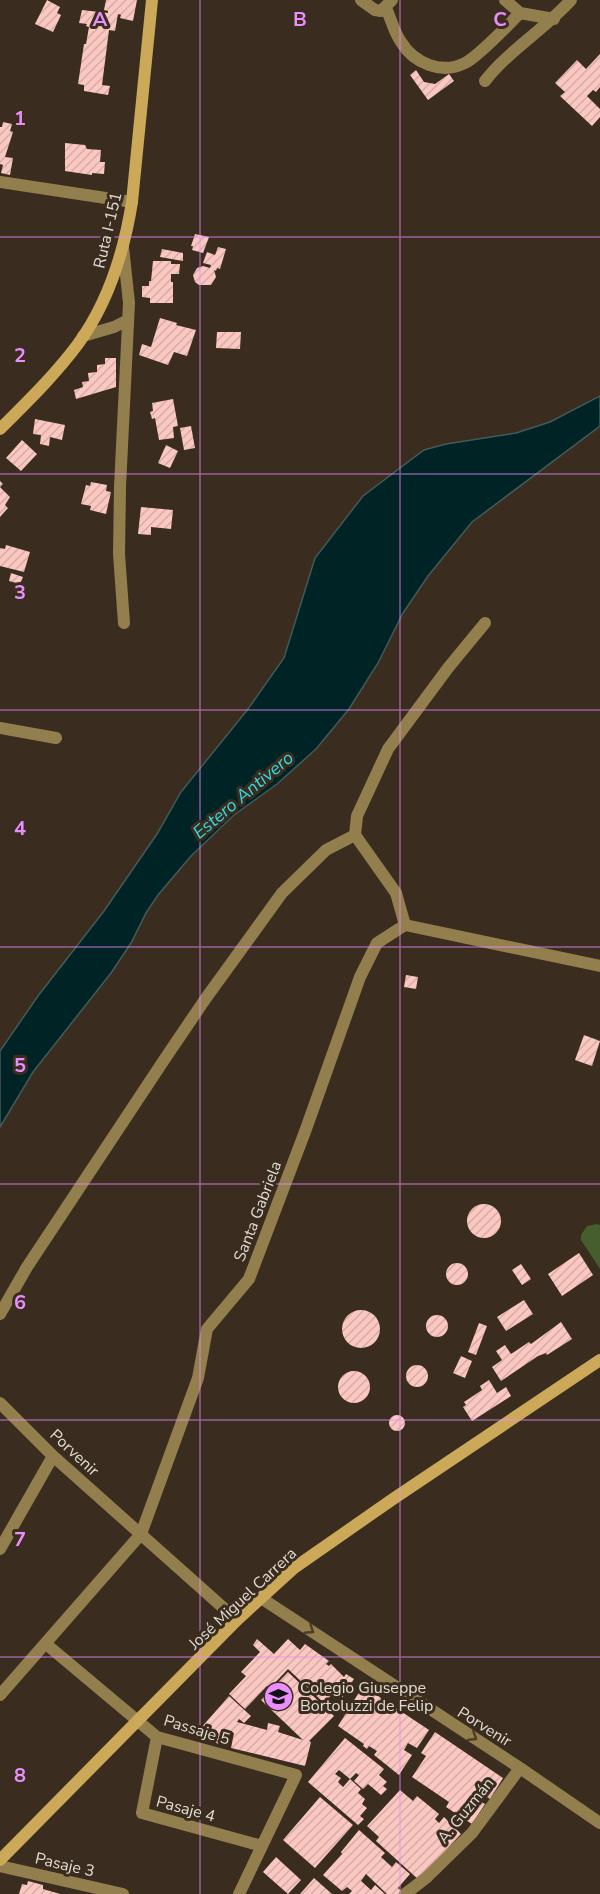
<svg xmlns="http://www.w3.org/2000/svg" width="600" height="1894" font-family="'Nunito Sans',sans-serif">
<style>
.grass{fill:#465e2e}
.water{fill:#002325;stroke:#445a59;stroke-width:1.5}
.building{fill:url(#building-hatch);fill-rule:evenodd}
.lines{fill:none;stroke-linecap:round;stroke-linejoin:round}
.street{stroke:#937e4d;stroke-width:12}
.secondary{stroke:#cca958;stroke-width:12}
.oneway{stroke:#4c3d28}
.grid{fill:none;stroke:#ea8dfd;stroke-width:1.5;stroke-opacity:0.55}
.labels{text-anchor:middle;stroke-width:6;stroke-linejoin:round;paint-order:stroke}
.street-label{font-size:16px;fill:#e3dbd2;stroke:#3a2d1f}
.poi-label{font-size:16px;fill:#e3dbd2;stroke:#3a2d1f;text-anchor:start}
.water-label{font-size:18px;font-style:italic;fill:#2fdae1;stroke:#3a2d1f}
.grid-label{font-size:20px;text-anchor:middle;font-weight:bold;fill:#ea8dfd;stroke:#3a2d1f;stroke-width:6;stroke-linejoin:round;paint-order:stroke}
</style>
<defs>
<pattern id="building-hatch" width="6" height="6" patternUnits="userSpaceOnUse" patternTransform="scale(1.5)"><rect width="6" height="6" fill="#fbc7c1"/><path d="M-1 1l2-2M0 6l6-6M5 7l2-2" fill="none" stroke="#d6aca7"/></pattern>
</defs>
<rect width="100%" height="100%" fill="#3a2d1f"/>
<path class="grass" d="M597 1224 600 1225V1269L581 1240V1235L587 1226Z"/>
<path class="water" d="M600 396V426L472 522 428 576 403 613 378 663 349 709 316 749 277 784 234 815 191 856 158 895 146 913 131 943 111 973 33 1072 0 1127V1051L38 996 104 911 157 834 181 792 248 709 284 658 315 558 363 496 424 450 446 444 516 433 550 422Z"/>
<path class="building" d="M47 0 60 7 57 13 61 15 53 32 35 24Z
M106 0H137L133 21 120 18 121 15 118 14 115 31 109 30 102 85 110 86 108 95 84 91V85L78 84 84 44H86L89 27 86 26 87 24 79 23 82 10 108 13V11L104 10Z
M600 54V87L596 92 593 90 587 96 600 109V117L592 126 560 96 565 92 555 83 577 60 586 69Z
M416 70 424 82 435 84 449 74 454 81 428 100 410 75Z
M3 122 12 124 10 131 13 132 5 157 13 158 10 175 1 173 3 165 0 164V127H2Z
M65 143 85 145 87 149 101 150 100 162H105L104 174 92 173V175L65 171Z
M195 234 209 237 203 253 192 250 193 246H191Z
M218 247 226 249 220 269 217 268 216 271 214 270 216 277 211 285H199L195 282 193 275 197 268 203 266 210 268 211 265 203 263 207 252 215 255Z
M162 249 183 253V261L160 257Z
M153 261H171V264H180L179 274H171V282H173V303H150V298L142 297V286H149V281H151Z
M160 318 177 323 176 325 196 330 187 356 174 352 168 365 139 355 142 344 151 347Z
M217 332H241L240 349 216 348Z
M105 358H116V387L76 399 74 390 83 387 82 382 89 381 88 373 97 372V365L105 364Z
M173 399 178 426 173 427 174 438 159 440 155 418 152 419 150 412 153 411 152 403Z
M35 419 65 425 62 440 50 437 49 446 40 444 41 435 33 434Z
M191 426 195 448 184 450 180 428Z
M22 440 37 454 21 471 6 458Z
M166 445 178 451 170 468 158 463Z
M0 481 3 484 0 487 10 497 5 505 8 508 0 517Z
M91 482 107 485 106 491 111 492 106 514 90 510 91 506 81 504 86 485 90 486Z
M141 507 173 510 171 529 151 527V535L138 534Z
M6 545 30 552 24 572 0 566V548L5 549Z
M11 573 23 577 20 584 9 581Z
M406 975 418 977 416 989 404 987Z
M584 1035 600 1041 592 1066 575 1060Z
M467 1221a17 17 0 1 1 34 0a17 17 0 1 1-34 0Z
M579 1253 593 1275 562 1296 548 1274Z
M446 1274a11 11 0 1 1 22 0a11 11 0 1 1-22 0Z
M521 1264 531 1279 522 1285 512 1270Z
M524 1300 533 1314 506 1331 497 1317Z
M342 1329a19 19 0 1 1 38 0a19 19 0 1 1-38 0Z
M426 1326a11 11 0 1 1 22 0a11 11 0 1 1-22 0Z
M561 1322 572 1339 547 1355 546 1353 538 1356 501 1381 492 1367 502 1360 496 1351 505 1345 511 1354 529 1342 531 1344Z
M479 1323 487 1326 476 1355 468 1352Z
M461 1356 472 1361 465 1378 453 1373Z
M406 1376a11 11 0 1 1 22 0a11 11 0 1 1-22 0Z
M338 1387a16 16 0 1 1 32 0a16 16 0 1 1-32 0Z
M489 1380 497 1393 506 1387 511 1396 472 1421 463 1407 466 1405 464 1402 482 1390 480 1386Z
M389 1423a8 8 0 1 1 16 0a8 8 0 1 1-16 0Z
M257 1639 274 1654 288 1639 300 1650 305 1644 329 1661 326 1664 329 1666 331 1664 344 1677 346 1674 354 1679 342 1698 334 1692 324 1703 288 1669 270 1688 267 1686 245 1709 229 1694 246 1676 241 1672 260 1652 253 1645Z
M288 1672 334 1716 309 1741 311 1742 305 1766 231 1748 234 1733 228 1731 218 1744 200 1729 229 1696 251 1716 244 1723 239 1719 237 1722 267 1730 268 1723 280 1726 278 1732 303 1740 261 1700Z
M363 1686 429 1730 417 1748 408 1743 404 1750 412 1755 399 1775 374 1755 377 1751 369 1746 367 1749 363 1746 364 1744 338 1726Z
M435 1732 503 1778 490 1799 483 1794 478 1800 485 1804 472 1824 446 1807 449 1802 412 1777 426 1756 421 1753Z
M345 1738 384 1769 379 1775 387 1782 383 1786 387 1789 381 1795 368 1784 363 1789 354 1781 359 1775 356 1773 350 1779 361 1789 358 1793 365 1799 362 1804 367 1808 360 1816 364 1819 358 1825 308 1782ZM339 1770 350 1779 343 1787 338 1782 341 1778 335 1774Z
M400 1790 413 1801 417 1796 439 1814 435 1819 439 1823 444 1817 461 1834 419 1880 376 1841 379 1837 367 1826Z
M320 1797 353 1825 315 1868 283 1840Z
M359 1830 385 1853 381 1857 392 1867 396 1862 410 1874 398 1888 401 1891 398 1894H387L366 1874 361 1881 371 1890 375 1885 385 1894H349L352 1891 347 1887 342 1891 323 1875 342 1854 341 1852Z
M276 1857 301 1880 288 1894 263 1872Z
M314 1878 332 1894H300Z
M28 1881 43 1885V1889L60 1894H19L22 1884 27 1885Z"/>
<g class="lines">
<path class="street" d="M361 0 375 10 381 11 392 0
M505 0 520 13 554 19
M386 8C391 19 394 32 401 42 414 63 441 75 465 63 479 56 508 25 520 13
M485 81C508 51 545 29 571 0
M0 182 132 202
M123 247 129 303 120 487 119 554 124 623
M83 336 114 327 128 320
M0 728 56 738
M405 925 396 893 355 835 357 816 388 749 448 668 485 623
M0 1314 27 1267 164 1060 206 998 282 893 326 850 355 835
M0 1403 53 1456 237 1620
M0 1549 53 1456
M261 1598 520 1768 600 1823
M46 1644 157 1737 296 1775 239 1894
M0 1695 141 1534 198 1378 207 1329 249 1279 306 1129 360 977 377 943 405 925 600 966
M157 1737 142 1813 262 1846
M0 1866 123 1894
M405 1894 426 1878 472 1833 520 1768"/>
<path class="secondary" d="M0 429C27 402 55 375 78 344 108 303 124 252 132 202L152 0
M0 1860 237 1620 294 1568 393 1499 600 1360"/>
</g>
<defs><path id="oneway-chevron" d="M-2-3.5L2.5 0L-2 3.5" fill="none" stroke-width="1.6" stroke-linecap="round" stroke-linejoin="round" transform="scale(1.5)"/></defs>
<g class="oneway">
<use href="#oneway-chevron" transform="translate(310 1630) rotate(33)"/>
<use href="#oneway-chevron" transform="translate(473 1737) rotate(32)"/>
</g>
<path class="grid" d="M200 0V1894M400 0V1894M0 237H600M0 474H600M0 710H600M0 947H600M0 1184H600M0 1420H600M0 1657H600"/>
<defs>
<symbol id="school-disc" viewBox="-11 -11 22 22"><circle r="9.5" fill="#ea8dfd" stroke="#3a2d1f"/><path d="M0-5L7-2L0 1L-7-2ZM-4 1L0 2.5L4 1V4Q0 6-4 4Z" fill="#111"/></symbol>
</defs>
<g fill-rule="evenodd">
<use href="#school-disc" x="262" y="1680" width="33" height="33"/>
</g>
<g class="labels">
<g class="street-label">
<text transform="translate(107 230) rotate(-77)" y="6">Ruta I-151</text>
<text transform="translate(257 1211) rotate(-69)" y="6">Santa Gabriela</text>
<text transform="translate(75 1452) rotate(43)" y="6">Porvenir</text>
<text transform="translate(242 1598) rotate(-43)" y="6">José Miguel Carrera</text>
<text transform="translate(485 1726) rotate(32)" y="6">Porvenir</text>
<text transform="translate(197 1729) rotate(17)" y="6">Passaje 5</text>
<text transform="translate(186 1808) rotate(15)" y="6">Pasaje 4</text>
<text transform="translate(465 1810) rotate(-51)" y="6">A. Guzmán</text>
<text transform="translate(65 1864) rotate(13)" y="6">Pasaje 3</text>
</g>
<g class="poi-label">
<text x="300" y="1693">Colegio Giuseppe<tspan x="300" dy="18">Bortoluzzi de Felip</tspan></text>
</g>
<g class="water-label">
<text transform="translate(243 795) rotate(-40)" y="6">Estero Antivero</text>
</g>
</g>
<g class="grid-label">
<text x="100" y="26">A</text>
<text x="300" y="26">B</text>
<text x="500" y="26">C</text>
<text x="20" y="125">1</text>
<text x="20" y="362">2</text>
<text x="20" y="599">3</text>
<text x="20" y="835">4</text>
<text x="20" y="1072">5</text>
<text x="20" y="1309">6</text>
<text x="20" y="1546">7</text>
<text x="20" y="1782">8</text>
</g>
</svg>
